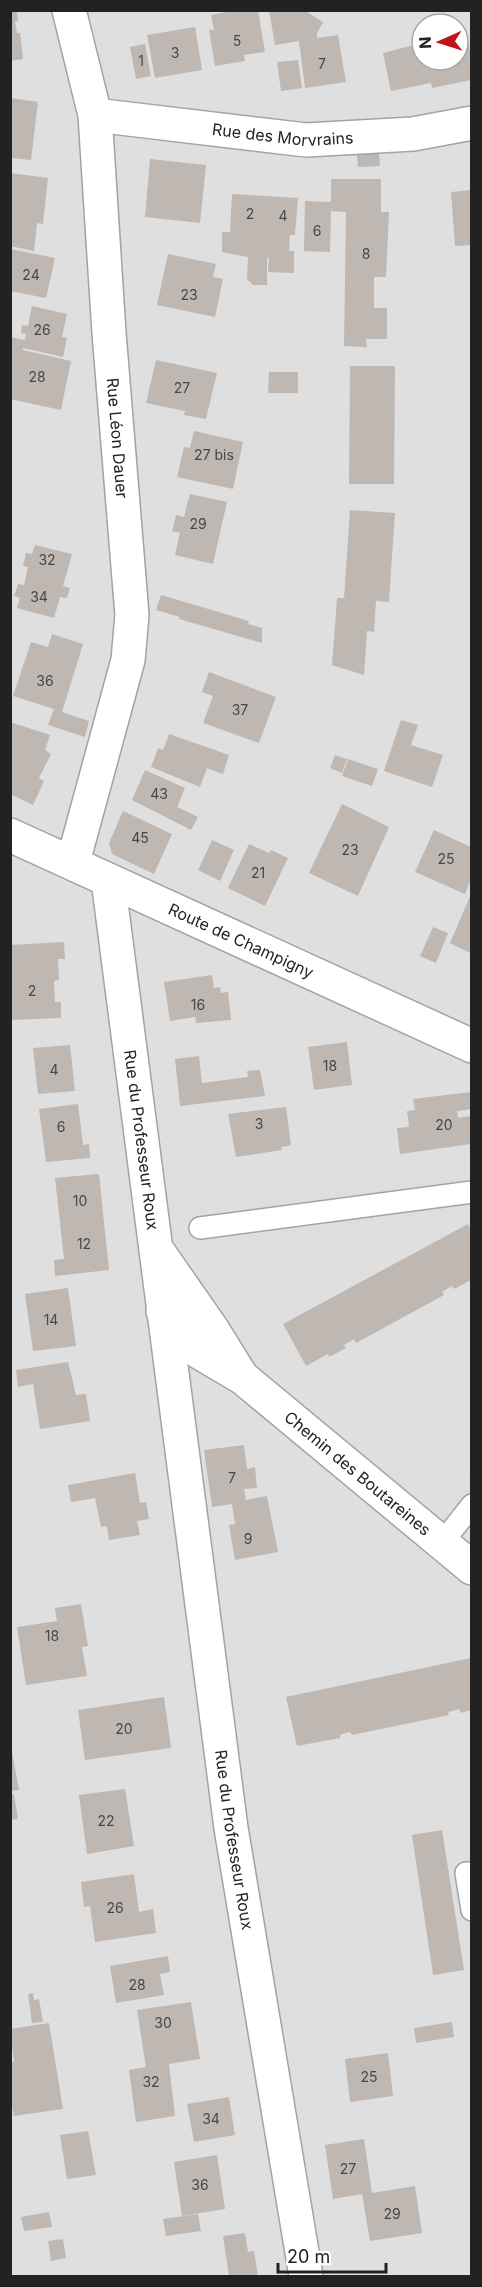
<svg xmlns="http://www.w3.org/2000/svg" width="482" height="2287" font-family="Inter,sans-serif">
<style>
.residential{fill:#e0dfdf;fill-rule:evenodd}
.parking{fill:#dedede}
.building{fill:#beb7b2}
.lines{fill:none;stroke-linecap:round;stroke-linejoin:round}
.lane-casing{stroke:#a3a3a3;stroke-width:24}
.street-casing{stroke:#a3a3a3;stroke-width:36}
.lane{stroke:#fff;stroke-width:21}
.street{stroke:#fff;stroke-width:33}
.labels{text-anchor:middle;stroke-width:4.5;stroke-linejoin:round;paint-order:stroke}
.number-label{font-size:14px;fill:#494746}
.street-label{font-size:16px;fill:#222;stroke:#fff}
</style>
<rect width="100%" height="100%" fill="#f1eeea"/>
<path class="residential" d="M11 11H471V2276H11ZM422 24H458V60H422Z"/>
<path class="parking" d="M471 1148V1210L376 1224 379 1248 205 1272 193 1186Z
M471 1475V1518L453 1498Z"/>
<path class="building" d="M10 10H17L18 21 15 22 17 33H20L23 59 10 61Z
M236 10H258L265 52 244 55 245 61 215 66 209 30H214L211 15Z
M269 10H304L323 22 317 33V38L338 35 346 82 305 88 299 41 275 45Z
M195 27 202 70 155 78 147 35Z
M466 32 471 56V80L432 88 431 83 391 91 383 53 422 43V60H458V34Z
M145 44 151 76 136 79 130 47Z
M298 60 302 88 281 91 277 62Z
M10 98 38 102 31 160 10 158Z
M379 153 380 166 358 167 357 154Z
M150 159 206 165 200 223 145 217Z
M10 173 48 178 43 224 37 223 34 251 10 246Z
M331 179H381V212H389L386 277H374V308H387V339H366L367 347 344 346 346 212 331 211 330 252 304 251 305 201 331 202Z
M471 190V245L455 246 451 192Z
M232 194 298 198 295 235H290L289 251H294V273L268 272 269 258H267V285H253L247 279 248 257 222 252V232H230Z
M10 249 55 258 46 298 10 291Z
M168 254 216 264 213 277 223 279 215 317 157 305Z
M32 306 67 314 62 337 67 338 63 357 23 348V350L71 361 61 410 10 399V337L25 340 26 334 21 333 22 325 28 326Z
M156 360 217 373 206 419 184 415 185 411 146 403Z
M350 366H395L394 484H349Z
M269 372H298V393H268Z
M194 431 243 442 233 489 177 477 184 447 190 448Z
M190 494 227 502 213 564 175 555 180 533 172 531 176 515 184 517Z
M350 510 395 513 389 602 376 601 374 632 367 631 364 675 332 665 337 598H344Z
M35 545 72 554 63 586 70 588 67 598 60 597 54 618 17 608 20 598 14 596 18 584 24 585 28 567 23 566 26 553 32 554Z
M161 595 249 621 248 624 262 628V643L179 619 180 617 156 610Z
M52 634 83 644 62 712 89 721 85 737 48 725 54 709 13 696 31 642 48 647Z
M209 672 276 697 259 743 203 723 213 696 202 692Z
M401 720 418 725 411 745 443 755 432 787 384 771Z
M10 722 50 735 45 750 51 754 39 778 44 781 33 805 10 794Z
M169 734 229 755 223 774 207 768 200 787 151 767 158 748 163 750Z
M335 755 347 759 342 773 330 768Z
M348 759 378 769 372 786 342 776Z
M145 770 185 788 177 807 198 817 191 830 132 800Z
M342 804 389 827 358 896 309 873Z
M123 811 172 834 154 874 112 854 109 843Z
M434 830 471 847V879L465 894 415 872Z
M212 840 234 850 220 881 198 870Z
M249 844 269 853 271 850 288 858 265 906 228 888Z
M471 894V950L470 953 450 943Z
M433 927 448 933 436 963 420 956Z
M64 942 65 959H58L59 980 54 981 55 1002H61V1018L10 1020V945Z
M212 975 214 988 220 987 221 993 228 992 231 1020 196 1023 195 1017 170 1021 164 982Z
M347 1042 352 1085 314 1090 308 1047Z
M70 1045 75 1091 38 1094 33 1048Z
M199 1056 202 1083 248 1077 247 1071 260 1070 265 1096 180 1106 175 1059Z
M471 1092V1109L457 1111 458 1118 471 1116V1144L400 1154 397 1128 409 1127 407 1111 415 1110 413 1099Z
M78 1104 83 1145 89 1144 90 1158 46 1162 39 1109Z
M286 1107 291 1145 281 1147 282 1150 236 1157 228 1114Z
M99 1174 109 1270 55 1276 54 1260 64 1259 55 1178Z
M468 1224 471 1230V1280L454 1289 452 1286 442 1292 444 1295 356 1343 354 1339 344 1345 346 1348 329 1357 328 1354 306 1366 283 1324Z
M68 1288 76 1346 33 1351 25 1294Z
M68 1362 76 1395 86 1394 90 1421 40 1429 33 1384 18 1387 16 1370Z
M244 1445 247 1469 255 1467 257 1488 244 1489 246 1500 267 1496 278 1552 235 1560 229 1525 235 1524 232 1504 212 1507 204 1450Z
M135 1473 140 1503 146 1502 149 1519 137 1521 140 1535 109 1540 107 1526 101 1527 95 1498 71 1502 68 1485Z
M81 1604 88 1646 82 1647 87 1676 26 1685 17 1627 57 1621 55 1608Z
M471 1658V1710L460 1713V1709L448 1712 449 1715 352 1735 350 1732 345 1733 340 1735V1738L297 1746 286 1697Z
M164 1697 171 1748 85 1760 78 1710Z
M10 1741 19 1790 10 1791Z
M125 1789 134 1846 87 1854 79 1795Z
M10 1794H14L18 1819 10 1820Z
M442 1830 464 1970 433 1975 412 1835Z
M134 1874 139 1912 153 1909 156 1933 95 1942 90 1906 84 1907 81 1882Z
M168 1956 170 1972 160 1974 164 1995 116 2003 110 1966Z
M33 1993 34 2000 39 1999 43 2022 32 2023 28 1994Z
M191 2002 200 2059 169 2064 175 2116 136 2122 129 2070 146 2067 137 2010Z
M452 2022 454 2037 416 2043 414 2028Z
M49 2023 63 2109 14 2116 10 2097V2062H14L10 2029Z
M388 2053 393 2096 350 2102 345 2059Z
M229 2097 235 2135 194 2142 187 2104Z
M88 2131 96 2175 67 2179 60 2135Z
M364 2139 372 2193 415 2186 422 2233 370 2241 362 2194 333 2199 325 2145Z
M217 2155 225 2209 182 2216 174 2162Z
M49 2212 52 2227 24 2231 21 2217Z
M198 2214 201 2231 166 2236 163 2219Z
M245 2233 248 2252 254 2251 258 2276H229L223 2236Z
M63 2239 66 2258 51 2261 48 2241Z"/>
<g class="lines">
<defs>
<path id="lane" d="M200 1228 472 1192
M442 1543 472 1505
M472 1873H466L472 1910"/>
<g id="street">
<path id="s1" d="M69 10 95 115 109 333 132 615 128 660 73 862"/>
<path id="s2" d="M95 115 306 140 413 134 472 123"/>
<path id="s3" d="M10 835 472 1046"/>
<path id="s4" d="M108 880 231 1828 306 2276"/>
<path d="M157 1250 212 1329 240 1374"/>
<path id="s5" d="M163 1311 177 1331 199 1352 243 1378 472 1568"/>
</g>
</defs>
<use href="#lane" class="lane-casing"/>
<use href="#street" class="street-casing"/>
<use href="#lane" class="lane"/>
<use href="#street" class="street"/>
</g>
<g class="labels">
<g class="number-label">
<text x="237" y="46">5</text>
<text x="175" y="58">3</text>
<text x="141" y="66">1</text>
<text x="322" y="69">7</text>
<text x="250" y="219">2</text>
<text x="283" y="221">4</text>
<text x="317" y="236">6</text>
<text x="366" y="259">8</text>
<text x="31" y="280">24</text>
<text x="189" y="300">23</text>
<text x="42" y="335">26</text>
<text x="37" y="382">28</text>
<text x="182" y="393">27</text>
<text x="214" y="460">27 bis</text>
<text x="198" y="529">29</text>
<text x="47" y="565">32</text>
<text x="39" y="602">34</text>
<text x="45" y="686">36</text>
<text x="240" y="715">37</text>
<text x="159" y="799">43</text>
<text x="140" y="843">45</text>
<text x="350" y="855">23</text>
<text x="446" y="864">25</text>
<text x="258" y="878">21</text>
<text x="32" y="996">2</text>
<text x="198" y="1010">16</text>
<text x="330" y="1071">18</text>
<text x="54" y="1075">4</text>
<text x="259" y="1129">3</text>
<text x="444" y="1130">20</text>
<text x="61" y="1132">6</text>
<text x="80" y="1206">10</text>
<text x="84" y="1249">12</text>
<text x="51" y="1325">14</text>
<text x="232" y="1483">7</text>
<text x="248" y="1544">9</text>
<text x="52" y="1641">18</text>
<text x="124" y="1734">20</text>
<text x="106" y="1826">22</text>
<text x="115" y="1913">26</text>
<text x="137" y="1990">28</text>
<text x="163" y="2028">30</text>
<text x="369" y="2082">25</text>
<text x="151" y="2087">32</text>
<text x="211" y="2124">34</text>
<text x="348" y="2174">27</text>
<text x="200" y="2190">36</text>
<text x="392" y="2219">29</text>
</g>
<g class="street-label">
<text dy="6" stroke="none"><textPath href="#s2" startOffset="189">Rue des Morvrains</textPath></text>
<text dy="6" stroke="none"><textPath href="#s1" startOffset="432">Rue Léon Dauer</textPath></text>
<text dy="6" stroke="none"><textPath href="#s3" startOffset="254">Route de Champigny</textPath></text>
<text dy="6" stroke="none"><textPath href="#s4" startOffset="262">Rue du Professeur Roux</textPath></text>
<text dy="6" stroke="none"><textPath href="#s5" startOffset="255">Chemin des Boutareines</textPath></text>
<text dy="6" stroke="none"><textPath href="#s4" startOffset="968">Rue du Professeur Roux</textPath></text>
</g>
</g>
<rect width="482" height="2287" fill="none" stroke="#222222" stroke-width="24"/>
<g transform="translate(440 42) rotate(267)"><circle r="28" fill="#ffffff" stroke="#a7a7a7" stroke-width="1.5"/>
<path d="M0-4.5L10 22L0 15L-10 22Z" fill="#bf141c"/>
<text y="-9" font-size="16" font-weight="bold" text-anchor="middle" fill="#222222">N</text>
</g>
<path d="M278 2263v9h108v-9" fill="none" stroke="#222222" stroke-width="3"/>
<text x="287" y="2263" font-size="18" fill="#222222" stroke="#ffffff" stroke-width="4.5" paint-order="stroke">20 m</text>
</svg>
